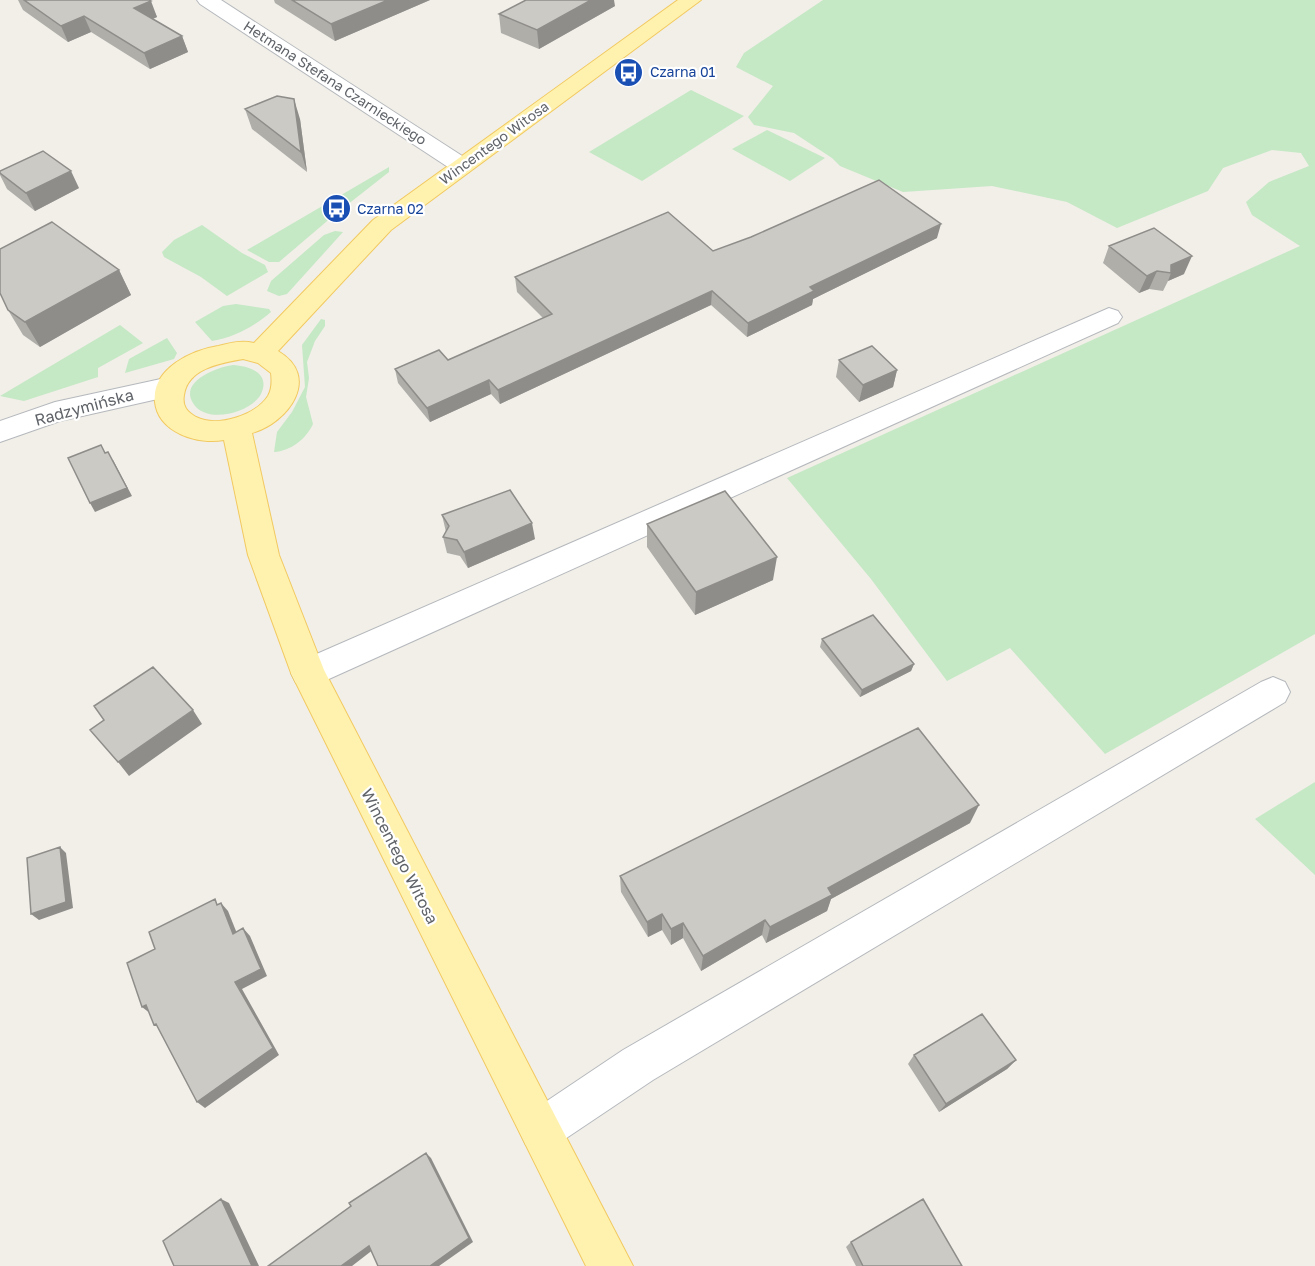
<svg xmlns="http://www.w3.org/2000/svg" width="1315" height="1266" font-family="'Golos Text',sans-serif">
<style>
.green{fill:#c5e8c5}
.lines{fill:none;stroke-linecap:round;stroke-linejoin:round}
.minor-casing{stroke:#b5b8bc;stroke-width:2}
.major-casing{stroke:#f2c960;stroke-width:2}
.minor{fill:#fff;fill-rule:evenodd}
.major{fill:#fff2af;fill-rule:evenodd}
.wall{fill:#afaea9}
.shaded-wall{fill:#8f8d8a}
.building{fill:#cccac5;stroke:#8f8d8a;stroke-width:1.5}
.labels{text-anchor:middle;stroke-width:4.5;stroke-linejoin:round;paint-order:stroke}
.far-transit-label{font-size:14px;fill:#164399;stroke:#fff;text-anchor:start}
.far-street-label{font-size:14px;fill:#5f6368;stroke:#fff}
.street-label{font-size:16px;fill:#5f6368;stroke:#fff}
</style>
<rect width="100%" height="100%" fill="#f1efe8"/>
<path class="green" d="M823 0H1315V634L1105 754 1010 648 947 681 871 579 787 478 1300 246 1252 215 1246 202 1269 182 1309 166 1301 153 1272 150 1223 168 1208 191 1117 228 1067 202 992 186 903 192 840 166 832 158 794 133 754 125 748 117 773 86 736 67 744 53Z
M691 90 744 116 642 181 589 152Z
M767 130 825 158 790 181 732 149Z
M389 167V172L347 205 338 201 324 211 333 216 279 262H269L247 250Z
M202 225 242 253 265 265 268 272 227 296 201 277 164 257 162 252 174 240Z
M335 231 343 232 287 294 279 296 267 291 271 281 324 235Z
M236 304 269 309 271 312C253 327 235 337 212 341L195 322 223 306Z
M321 319 325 320V326L315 341 307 362 309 378 306 397 313 424C306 439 291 451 274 452L277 432 292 412 305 387 302 345Z
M120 325 143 343 98 368V377L24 401 0 396Z
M167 338 177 353 174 359 125 373 129 359Z
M233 365C249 366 271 373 261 394 251 413 206 425 193 403 179 381 218 367 233 365Z
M1315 782V875L1255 819Z"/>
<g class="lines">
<defs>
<path id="minor" d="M197 0H221L470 161 474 166 470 171 462 173 454 171 200 4Z
M1109 308 1118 311 1122 317 1118 323 320 683 308 687 296 683 291 673 296 663Z
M170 377 180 380 184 387 180 394 60 421 0 442V421L55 402Z
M1273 677 1285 682 1290 692 1285 702 653 1080 556 1145 541 1152 526 1145 519 1130 526 1115 623 1050 1261 682Z"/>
<path id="major" d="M678 0H701L391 230 278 351C322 377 288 423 252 433L279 555 324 670 633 1266H586L291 673 248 555 224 440C199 445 158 433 155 402 151 369 192 350 218 346 230 343 241 340 254 343L373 220ZM243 359 258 363 271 373C272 381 272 389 268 396 256 415 217 428 196 417 187 412 182 406 184 395 188 368 221 363 243 359Z"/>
</defs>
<use href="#minor" class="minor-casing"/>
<use href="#major" class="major-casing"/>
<use href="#minor" class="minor"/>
<use href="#major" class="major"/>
</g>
<path class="wall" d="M18 0H149L157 17 153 19 182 36 188 52 150 69 91 32 68 42 23 10Z
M274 0H430L335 41 275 3Z
M615 6 539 49 501 33 499 14Z
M245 109 300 119 307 172 252 129Z
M0 171 79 188 35 211 7 189 0 175Z
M937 238 813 299 812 305 747 337 711 305 500 404 491 394 430 422 398 383 395 369 448 360 543 318 517 292 515 277 713 251Z
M1109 246 1184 274 1168 281 1163 291 1149 289 1139 293 1103 263Z
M119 270 131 295 40 347 23 335 8 310Z
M839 360 897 370 893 387 859 402 836 377Z
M442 515 535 539 468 568 460 556 447 553 443 537 446 532Z
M647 524 773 580 695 615 647 547Z
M822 639 914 664 911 671 860 697 820 647Z
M970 823 831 899 827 911 766 943 762 935 701 971 683 938 671 945 662 930 648 937 621 892 620 876Z
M914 1055 1016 1060 1007 1069 939 1112 908 1064Z
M851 1242 962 1266H856L846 1247Z"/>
<path class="shaded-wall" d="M388 0H430L335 41 331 24Z
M591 0H614L615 6 539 49 537 30Z
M151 1 157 17 140 24 134 8Z
M84 16 91 32 68 42 61 26Z
M182 36 188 52 150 69 144 53Z
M294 99 300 119 307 172 301 152Z
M71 171 79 188 35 211 26 193Z
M941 224 937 238 813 299 812 305 747 337 748 323 810 287Z
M1192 256 1184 274 1168 281 1171 273V265Z
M119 270 131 295 40 347 25 322Z
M1157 271 1149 289 1139 293 1147 276Z
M712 291 711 305 500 404 498 390Z
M897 370 893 387 859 402 863 385Z
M489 380 491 394 430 422 427 408Z
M113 460 132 496 95 512 90 503Z
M532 523 535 539 468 568 464 552Z
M777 557 773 580 695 615 696 592Z
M914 664 911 671 860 697 862 690Z
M193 710 202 724 129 776 118 762Z
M979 805 970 823 831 899 827 911 766 943 770 927 828 888Z
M60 847 66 853 73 908 39 920 31 914Z
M221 903 228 911 240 941 233 934Z
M662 914V930L648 937 647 922Z
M765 920 762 935 701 971 703 956Z
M683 923V938L671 945V929Z
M243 928 250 936 267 976 242 989 279 1055 205 1108 197 1102 235 982Z
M146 1005 151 1014 142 1007Z
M1016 1060 1007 1069 939 1112 946 1104Z
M426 1153 431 1158 473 1242 439 1266H430Z
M221 1199 229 1203 259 1266H252Z
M369 1246 374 1249 352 1266H341Z"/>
<path class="building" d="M24 0H149L151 1 134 8 182 36 144 53 84 16 61 26Z
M292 0H388L331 24Z
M526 0H591L537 30 499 14Z
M277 96 294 99 301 152 245 109Z
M43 151 71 171 26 193 0 173V171Z
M879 180 941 224 810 287 814 291 748 323 712 291 498 390 489 380 427 408 395 369 439 350 448 360 552 314 515 277 668 212 713 251 751 237Z
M52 222 119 270 25 322 8 310 0 293V249Z
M1154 228 1192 256 1171 265V273L1157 271 1147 276 1109 246Z
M872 346 897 370 863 385 839 360Z
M101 445 105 453 108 452 127 488 90 503 68 458Z
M510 490 532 523 464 552 457 540 443 537 449 526 442 515Z
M725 491 777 557 696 592 647 524Z
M873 615 914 664 862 690 822 639Z
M153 667 193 710 118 762 90 730 104 720 94 706Z
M918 728 979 805 828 888 832 895 770 927 765 920 703 956 683 923 671 929 662 914 647 922 620 876Z
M60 847 66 902 31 914 27 858Z
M215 899 217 905 221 903 233 934 243 928 261 969 235 982 273 1048 197 1102 156 1024 154 1025 146 1005 142 1007 127 963 155 949 149 932Z
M982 1014 1016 1060 946 1104 914 1055Z
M426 1153 469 1238 430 1266H378L369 1246 341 1266H268L351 1206 349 1203Z
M221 1199 252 1266H174L163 1241Z
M923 1199 962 1266H863L851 1242Z"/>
<defs>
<symbol id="bus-disc" viewBox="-11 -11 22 22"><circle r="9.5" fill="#1a4fb4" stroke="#fff"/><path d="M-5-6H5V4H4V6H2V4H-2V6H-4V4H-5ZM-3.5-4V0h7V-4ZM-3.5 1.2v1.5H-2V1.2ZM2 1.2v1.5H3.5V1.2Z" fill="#fff"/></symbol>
</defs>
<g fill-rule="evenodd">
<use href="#bus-disc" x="612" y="56" width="33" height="33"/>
<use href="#bus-disc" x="320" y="192" width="33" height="33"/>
</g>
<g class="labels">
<g class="far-transit-label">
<text x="650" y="77">Czarna 01</text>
<text x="357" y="214">Czarna 02</text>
</g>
<g class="far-street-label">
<text transform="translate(335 83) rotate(33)" y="5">Hetmana Stefana Czarnieckiego</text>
<text transform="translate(494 143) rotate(-36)" y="5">Wincentego Witosa</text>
</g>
<g class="street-label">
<text transform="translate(84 407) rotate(-15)" y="6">Radzymińska</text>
<text transform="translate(400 856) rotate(63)" y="6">Wincentego Witosa</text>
</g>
</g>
</svg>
